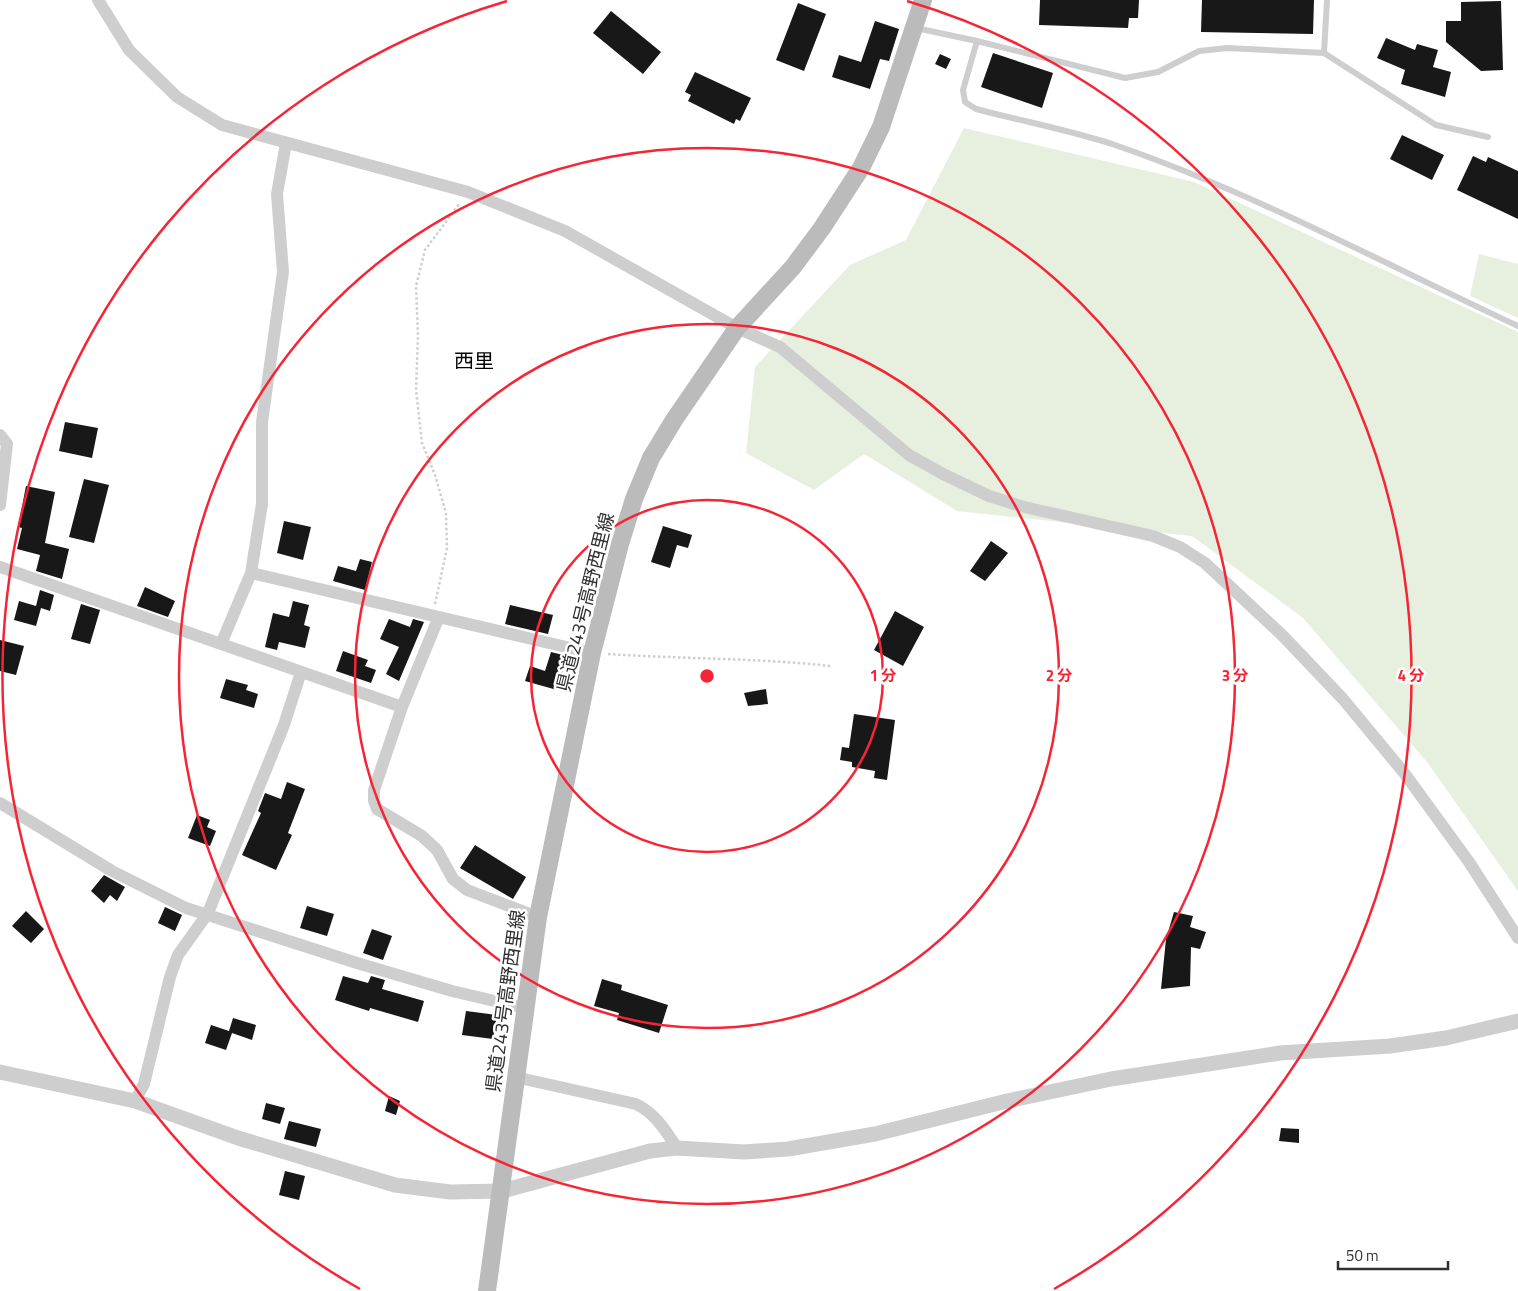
<svg xmlns="http://www.w3.org/2000/svg" width="1518" height="1291" font-family="'Titillium Web','Noto Sans JP',sans-serif">
<style>
.green{fill:#e7efde}
.building{fill:#181818}
.lines{fill:none;stroke-linecap:round;stroke-linejoin:round}
.path{stroke:#cecece;stroke-width:2.5;stroke-dasharray:2.5 2.5;stroke-linecap:butt}
.service{stroke:#cecece;stroke-width:6}
.minor{stroke:#cecece;stroke-width:12}
.tertiary{stroke:#cecece;stroke-width:15}
.secondary{stroke:#bbb;stroke-width:18}
.ring{fill:none;stroke:#f62535;stroke-width:2.5}
.labels{text-anchor:middle;stroke-width:5;stroke-linejoin:round;paint-order:stroke}
.street-label{font-size:19px;fill:#313131;stroke:#fff}
.neighbourhood-label{font-size:20px;fill:#000;stroke:#fff}
.centre{fill:#f62535;stroke:#fff;stroke-width:2.5}
.ring-label{font-size:15px;text-anchor:middle;font-weight:bold;fill:#f62535;stroke:#fff;stroke-width:5;stroke-linejoin:round;paint-order:stroke}
</style>
<rect width="100%" height="100%" fill="#fff"/>
<path class="green" d="M964 128 1194 182 1518 332V891L1427 762 1303 618 1192 536 957 511 864 454 814 490 746 453 755 367 850 265 906 240Z
M1479 254 1518 264V318L1470 296Z"/>
<path class="building" d="M1040 0H1139L1138 18H1129L1128 28 1039 25Z
M1202 0H1314L1313 34 1201 32Z
M1501 1 1503 70 1481 71 1446 42V21H1461V2Z
M798 3 826 14 804 71 776 60Z
M611 11 661 52 643 74 593 33Z
M875 21 899 29 889 61 880 59 870 89 832 77 839 55 861 62Z
M1386 38 1415 50 1417 44 1438 50 1433 67 1451 72 1445 97 1401 84 1405 70 1377 58Z
M993 53 1053 73 1042 108 981 87Z
M940 54 951 59 946 69 935 64Z
M695 72 751 98 740 121 736 119 734 124 688 101 691 95 685 92Z
M1402 135 1444 155 1432 180 1390 159Z
M1473 156 1486 162 1488 157 1518 171V219L1457 190Z
M65 422 98 428 92 458 59 451Z
M84 479 109 485 94 543 69 537Z
M26 486 55 492 45 543 69 549 62 579 36 571 40 555 17 549 22 528 18 527Z
M284 521 311 527 303 560 277 553Z
M663 526 692 535 688 548 677 545 670 568 651 562Z
M991 541 1008 553 985 581 970 571Z
M360 559 372 562 365 590 333 581 338 566 356 571Z
M145 587 175 601 168 617 137 606Z
M40 590 54 595 50 611 41 608 36 626 14 620 19 601 36 606Z
M293 601 309 605 304 625 310 627 305 648 279 642 277 650 265 647 273 613 289 617Z
M81 604 100 610 90 644 71 639Z
M510 605 553 615 548 634 505 624Z
M895 611 924 627 903 666 874 650Z
M389 619 410 627 413 619 424 622 399 681 386 674 399 647 380 639Z
M0 640 24 646 16 675 0 671Z
M343 651 368 660 365 666 376 670 371 683 336 671Z
M551 652 567 656 557 690 525 681 530 666 545 671Z
M226 679 248 685 246 690 258 694 254 708 220 698Z
M766 689 768 704 748 706 744 693Z
M854 714 895 720 887 780 874 778 875 771 852 767V762L840 760 842 747 849 748Z
M287 782 305 789 288 833 292 835 276 870 242 855 261 813 258 811 265 793 281 799Z
M197 815 210 820 207 827 216 831 210 846 188 838Z
M475 845 526 877 513 899 460 868Z
M104 875 125 887 117 901 110 895 104 903 91 891Z
M307 906 334 914 327 936 300 928Z
M165 907 182 915 175 931 158 923Z
M26 911 44 929 31 943 12 926Z
M1174 912 1193 916 1190 927 1206 932 1200 949 1191 947 1190 986 1161 989 1166 939Z
M372 929 392 936 383 960 363 953Z
M343 976 368 983 371 976 385 980 382 989 424 1001 418 1022 370 1008 369 1011 335 1000Z
M602 979 622 985 621 990 668 1005 659 1033 617 1020 619 1013 594 1006Z
M466 1011 497 1015 493 1039 462 1035Z
M233 1018 256 1025 252 1040 232 1033 226 1050 205 1043 211 1025 229 1031Z
M389 1096 400 1101 396 1115 385 1111Z
M266 1103 285 1108 280 1124 262 1119Z
M289 1121 321 1129 316 1147 284 1139Z
M1281 1128 1299 1129V1143L1279 1141Z
M285 1171 305 1176 299 1200 279 1195Z"/>
<g class="lines">
<path class="path" d="M435 604 447 548 446 513 435 475 422 443 416 390 418 335 416 286 425 250 460 203
M608 654C683 659 757 658 831 666"/>
<path class="service" d="M916 28 977 41 1125 78 1158 72 1199 51 1227 48 1324 53 1436 125 1488 137
M977 41 963 90 965 102 976 109C1021 121 1070 130 1115 145 1254 193 1385 264 1518 326
M1324 53 1327 0"/>
<path class="minor" d="M98 0 129 50 177 97 222 125 468 192 565 231 737 328 780 347 909 455 943 474 989 496 1024 507 1153 536 1180 547 1205 563 1283 636 1343 699 1405 774 1469 862 1518 938
M0 435 7 444 0 505
M0 567 402 707
M251 573 592 653
M438 619 402 707 374 790V801L377 809 422 836 437 850 453 879 467 890 538 917
M221 644 251 573 262 504V422L283 272 277 194 286 143
M0 803 112 871 186 908 357 963 452 991 524 1008
M515 1077 636 1104C656 1114 665 1130 677 1148
M135 1101 144 1084 170 977 178 955 208 913 284 725 301 672"/>
<path class="tertiary" d="M0 1072 135 1101 238 1138 395 1185 450 1192 502 1191 650 1151 677 1148 744 1152 788 1149 875 1134 1007 1101 1111 1079 1280 1053 1390 1046 1446 1038 1518 1021"/>
<path class="secondary" d="M487 1291 538 917 592 653 620 544 634 499 651 458 674 420 737 328 793 267 822 228 861 168 881 127 923 0"/>
</g>
<g class="ring">
<circle cx="707" cy="676" r="176"/>
<circle cx="707" cy="676" r="352"/>
<circle cx="707" cy="676" r="528"/>
<path d="M360 1289A704 704 0 0 1 507 1M907 1A704 704 0 0 1 1054 1289"/>
</g>
<g class="labels">
<g class="street-label">
<text transform="translate(585 602) rotate(-76)" y="7">県道243号高野西里線</text>
<text transform="translate(505 1001) rotate(-82)" y="7">県道243号高野西里線</text>
</g>
<g class="neighbourhood-label">
<text x="474" y="368">西里</text>
</g>
</g>
<circle cx="707" cy="676" r="8" class="centre"/>
<g class="ring-label">
<text x="883" y="681">1 分</text>
<text x="1059" y="681">2 分</text>
<text x="1235" y="681">3 分</text>
<text x="1411" y="681">4 分</text>
</g>
<path d="M1338 1261v8h110v-8" fill="none" stroke="#313131" stroke-width="2.5"/>
<text x="1346" y="1261" font-size="15" fill="#313131" stroke="#ffffff" stroke-width="4" paint-order="stroke">50 m</text>
</svg>
